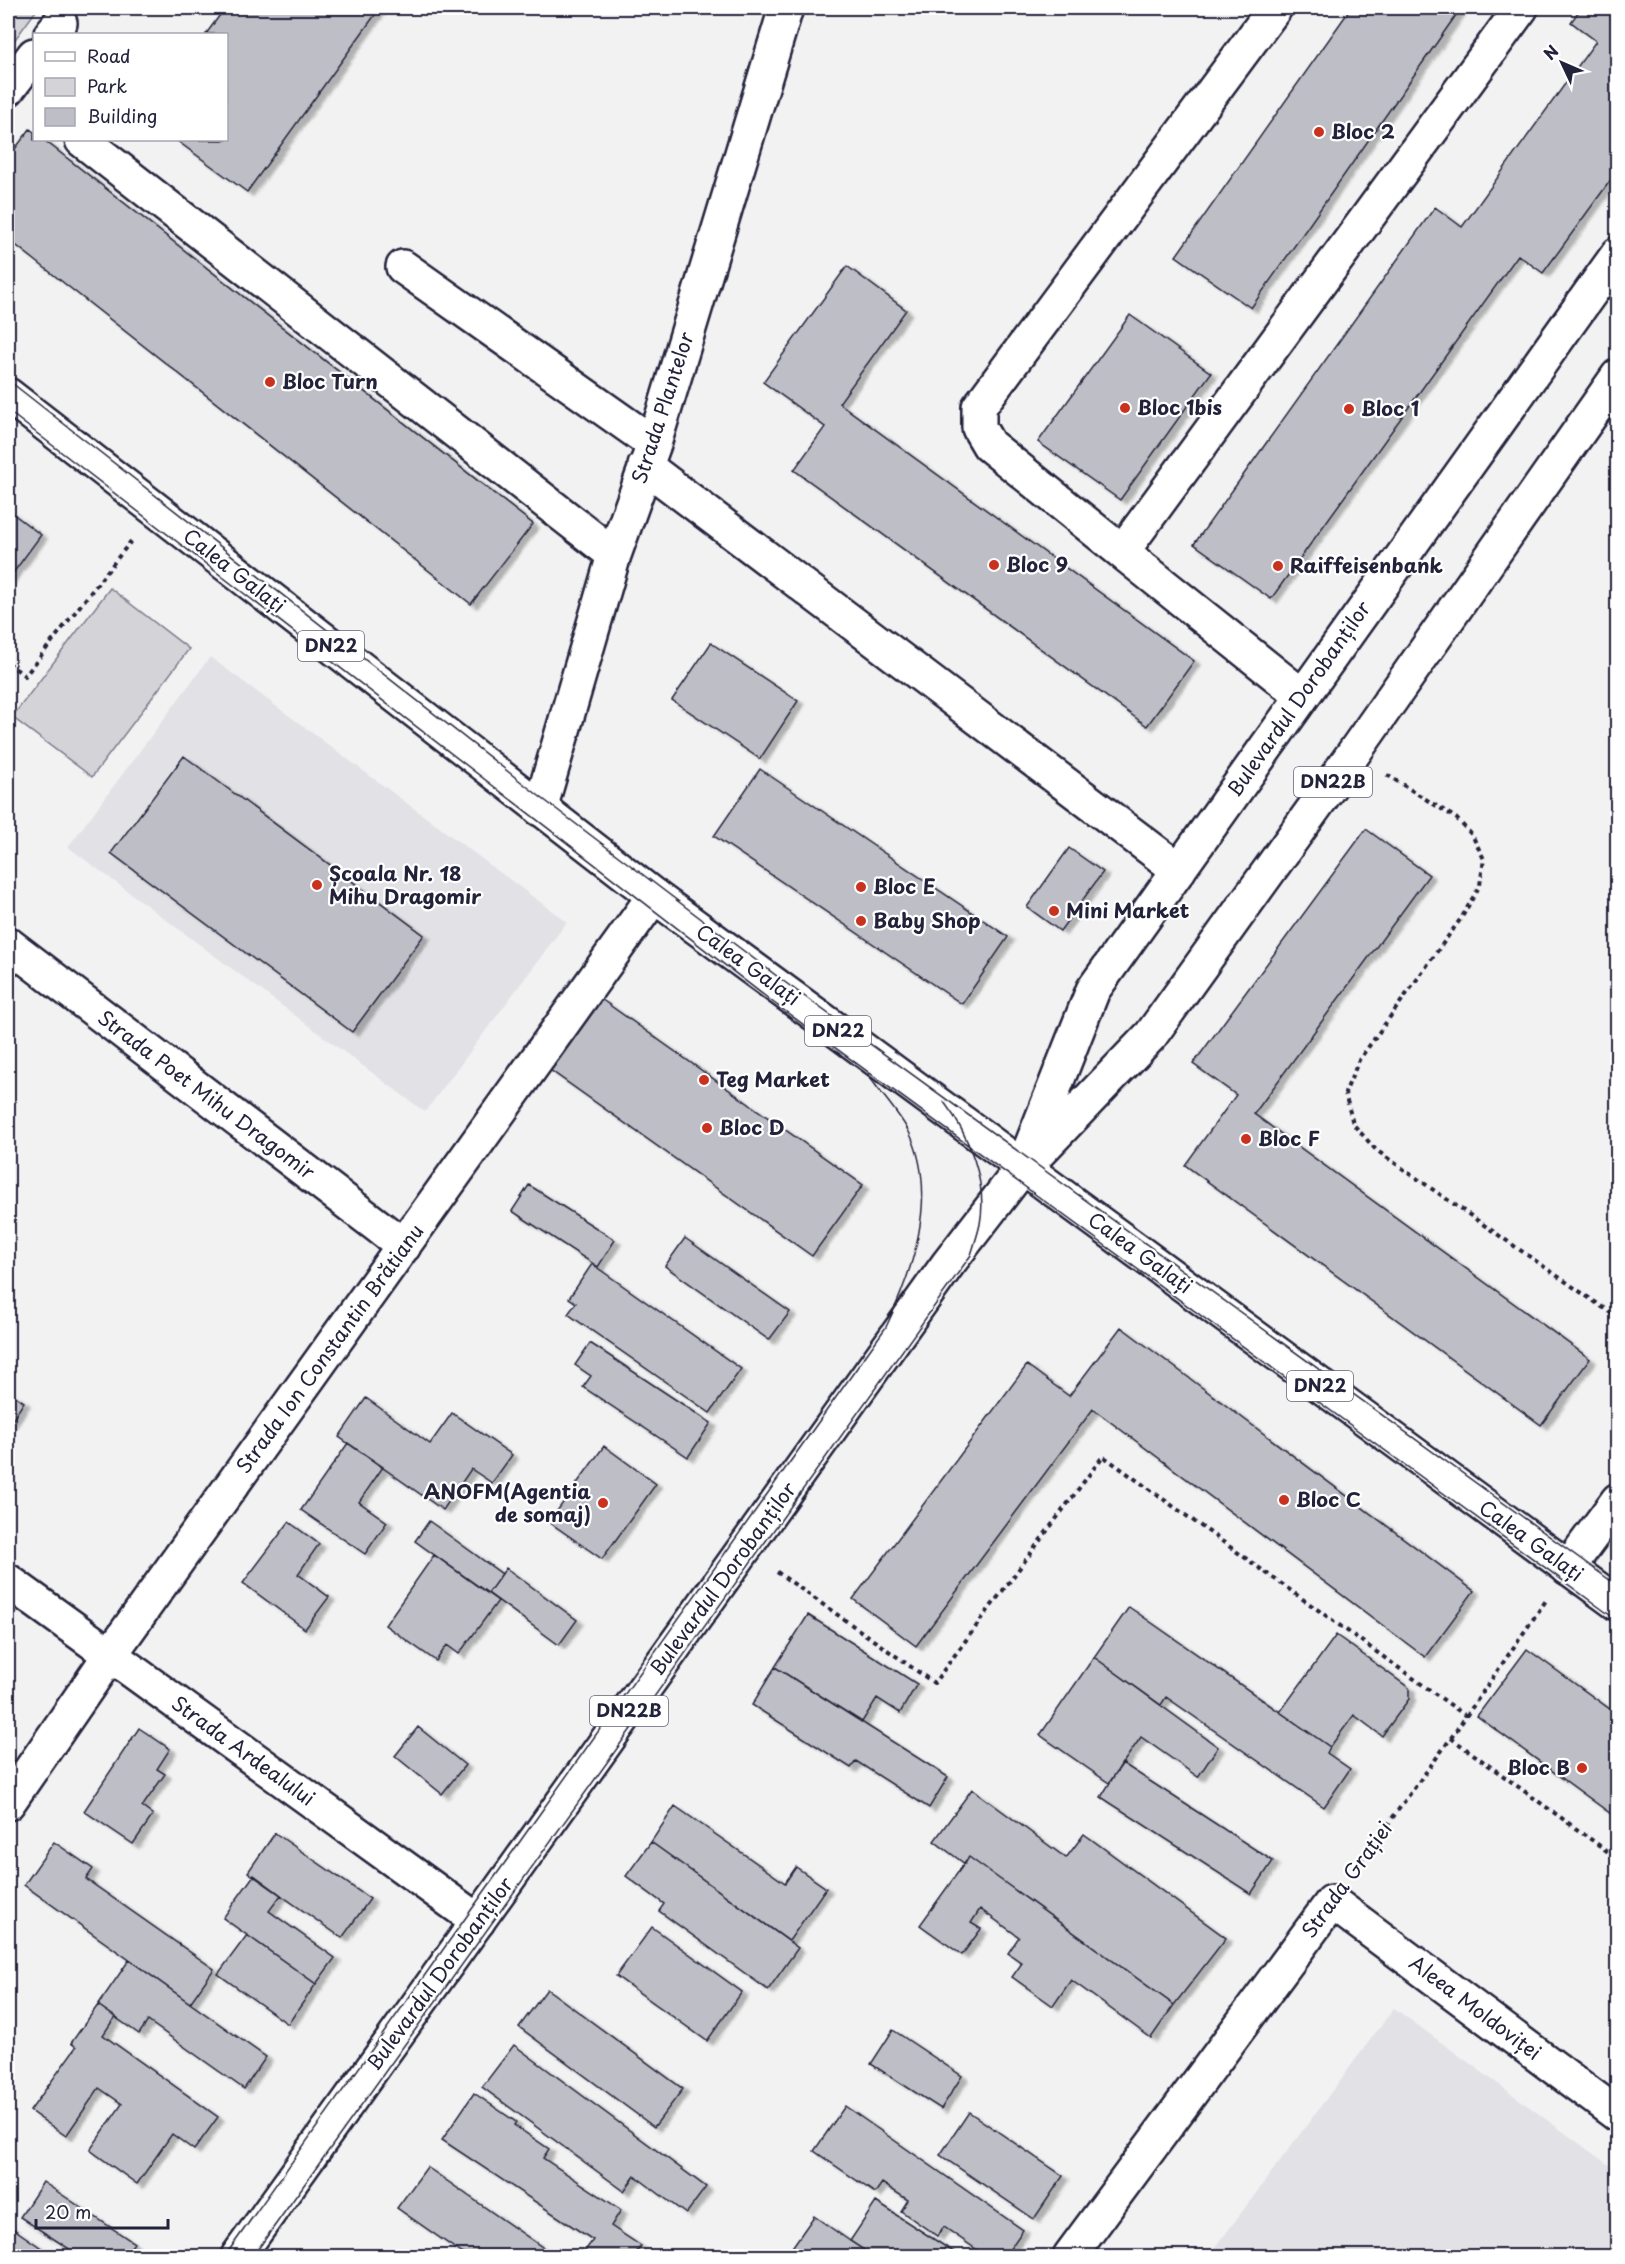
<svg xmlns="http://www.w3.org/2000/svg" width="1625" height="2264" font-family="'Playpen Sans',sans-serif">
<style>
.built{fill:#e2e2e6}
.green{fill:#d3d3d8;stroke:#7a7a8a;stroke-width:1.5}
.building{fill:#bebec6;stroke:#22223b;stroke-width:1.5;filter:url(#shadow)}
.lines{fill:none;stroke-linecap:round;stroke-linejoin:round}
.minor-casing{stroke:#22223b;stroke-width:38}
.major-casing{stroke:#22223b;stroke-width:38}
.path{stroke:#22223b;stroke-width:4;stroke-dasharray:4.5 4.5;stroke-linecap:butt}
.minor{stroke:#fff;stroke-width:33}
.major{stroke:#fff;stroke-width:33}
.tram{stroke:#22223b;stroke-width:1.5}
.poi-dot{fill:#c8321e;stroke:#fff;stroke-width:2}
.labels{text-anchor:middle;stroke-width:4.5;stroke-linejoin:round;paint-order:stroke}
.shield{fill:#fff;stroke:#646476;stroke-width:1.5}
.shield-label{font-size:18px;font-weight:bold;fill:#22223b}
.poi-label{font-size:20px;font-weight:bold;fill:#22223b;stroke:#fff;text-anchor:start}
.street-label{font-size:20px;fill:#22223b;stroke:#fff}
</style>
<defs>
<filter id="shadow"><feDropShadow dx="6" dy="4" stdDeviation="1.5" flood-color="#0004"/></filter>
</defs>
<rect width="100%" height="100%" fill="#f2f2f3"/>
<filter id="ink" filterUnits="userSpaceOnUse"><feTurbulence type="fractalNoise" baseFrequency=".0167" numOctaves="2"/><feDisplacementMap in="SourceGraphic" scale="12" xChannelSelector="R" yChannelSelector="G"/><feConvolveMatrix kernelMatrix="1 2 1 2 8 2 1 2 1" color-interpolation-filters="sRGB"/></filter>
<g filter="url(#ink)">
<path class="built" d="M210 657 567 922 425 1112 68 847Z
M1394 2008 1617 2171V2256H1209Z"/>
<path class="green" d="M8 8H38L8 49Z
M110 588 189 649 92 777 12 717Z"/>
<path class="building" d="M225 8H380L247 192 176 140H226V34H206Z
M1351 8H1461L1251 308 1176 256Z
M1581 8H1618V170L1543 273 1518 255 1271 599 1194 544 1435 207 1462 227 1596 41 1571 22Z
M30 129 34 132V140H44L533 524 471 604 8 239V158Z
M847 266 906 310 839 403 1194 661 1147 726 794 470 825 427 763 382Z
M1130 315 1211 373 1120 500 1038 442Z
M8 510 41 535 8 580Z
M711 643 798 701 760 759 672 700Z
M184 756 424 935 352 1032 111 853Z
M760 769 1008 937 962 1004 714 836Z
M1366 829 1429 875 1254 1114 1590 1359 1541 1425 1185 1165 1236 1095 1193 1064Z
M1069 848 1103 872 1060 931 1027 907Z
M601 999 863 1185 812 1256 550 1070Z
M529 1185 615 1240 598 1267 512 1211Z
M685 1238 790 1312 769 1340 665 1266Z
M592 1264 741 1369 710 1413 568 1314 576 1303 569 1298Z
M1121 1327 1474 1591 1425 1657 1093 1409 916 1646 853 1599 1027 1365 1069 1396Z
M590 1343 711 1423 688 1457 583 1387 591 1376 575 1365Z
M8 1391 24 1402 8 1427Z
M366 1398 430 1444 452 1413 512 1455 492 1483 471 1469 443 1510 339 1437Z
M348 1443 383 1467 359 1502 387 1522 365 1554 301 1510Z
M604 1446 656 1484 602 1559 549 1522Z
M429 1521 502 1574 488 1593 415 1541Z
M289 1522 319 1544 298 1574 329 1597 305 1629 243 1583Z
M434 1555 498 1601 459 1654 447 1645 436 1661 385 1625Z
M506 1568 577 1620 559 1645 488 1593Z
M1129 1607 1330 1747 1327 1753 1350 1769 1324 1807 1166 1697 1161 1705 1094 1657Z
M808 1615 917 1684 900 1713 877 1698 862 1722 775 1667Z
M1336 1635 1409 1688V1699L1382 1736 1354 1715 1330 1747 1280 1712Z
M1527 1649 1618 1715V1819L1477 1716Z
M1094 1657 1218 1747 1198 1777 1141 1737 1109 1783 1040 1735Z
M775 1667 948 1777 929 1808 856 1761 851 1768 752 1705Z
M418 1727 465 1765 442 1794 395 1756Z
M139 1728 170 1749 157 1769 165 1774 142 1807 153 1815 133 1844 84 1811Z
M1122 1763 1273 1861 1251 1894 1101 1797Z
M972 1789 1066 1858 1084 1834 1226 1938 1174 2005 969 1857 965 1864 934 1841Z
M675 1806 785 1883 796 1867 826 1888 789 1941 651 1842Z
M275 1833 370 1899 342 1938 248 1872Z
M54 1842 93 1869 86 1879 214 1969 190 2003 24 1885Z
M651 1842 798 1948 768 1990 659 1911 664 1904 626 1876Z
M969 1857 1174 2005 1151 2038 1071 1980 1053 2006 1012 1977 1022 1963 1008 1953 1019 1937 980 1909 971 1923 981 1929 962 1955 920 1925Z
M254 1875 281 1895 269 1911 335 1958 316 1984 223 1918Z
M652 1927 742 1992 707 2041 616 1976Z
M247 1935 316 1984 288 2024 218 1974Z
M129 1960 266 2057 244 2089 148 2021 139 2034 98 2005Z
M547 1989 683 2089 654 2127 519 2027Z
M98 2005 115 2017 103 2035 218 2117 194 2150 172 2134 137 2184 90 2150 122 2104 99 2088 66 2136 30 2111 76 2047 71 2043Z
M893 2030 962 2076 941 2109 871 2064Z
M514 2045 706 2187 686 2214 635 2176 624 2191 482 2087Z
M474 2093 516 2122 514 2125 549 2149 543 2158 621 2210 611 2226 641 2246 634 2256H591L584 2252 593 2240 442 2140Z
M845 2106 1023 2230 1005 2256H986L944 2227 937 2236 901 2211 908 2200 882 2183 875 2193 814 2151Z
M969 2112 1063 2176 1034 2219 940 2155Z
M427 2167 555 2256H466L397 2208Z
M43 2182 134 2243 124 2256H80L20 2217Z
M876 2202 960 2256H873L850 2241Z
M814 2216 850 2241 873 2256H786Z
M8 2225 53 2256H8Z"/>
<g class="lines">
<defs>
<path id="minor" d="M51 34 60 23
M8 89 34 55
M82 140 614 555
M403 267 654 444
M645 466 1179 870
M1122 552 989 445 979 428V407L1275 8
M1301 695 1122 552 1521 8
M540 809 614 555 654 444 786 8
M8 944 404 1246
M1568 1568 1618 1500
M8 1581 478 1921
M8 1803 110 1655 654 896
M1070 2256 1332 1902 1618 2115"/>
<path id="major" d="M8 395 654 896 1618 1604
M1033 1158 1151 1035 1353 754 1618 376
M238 2256 948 1264 1023 1167 1093 990 1618 254"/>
</defs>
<use href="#minor" class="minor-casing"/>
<use href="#major" class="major-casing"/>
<path class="path" d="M8 663 25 676 131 541
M1387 775 1456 818 1472 835 1484 859 1480 885 1462 917 1359 1060 1345 1093 1353 1124 1376 1150 1618 1318
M777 1572 934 1683 1103 1456 1466 1716
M1451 1738 1618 1859
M1355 1869 1451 1738 1547 1599"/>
<use href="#minor" class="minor"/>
<use href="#major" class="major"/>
<path class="tram" d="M8 380 543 799 786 983 1618 1586
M8 411 774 1003 1618 1621
M225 2256 886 1327C913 1271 939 1193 909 1132 899 1113 881 1094 869 1076
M253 2256 971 1255C974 1245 978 1234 980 1224 988 1183 968 1133 944 1102"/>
</g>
</g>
<g class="poi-dot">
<circle cx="1319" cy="132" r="6"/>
<circle cx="270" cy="382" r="6"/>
<circle cx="1125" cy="408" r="6"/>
<circle cx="1349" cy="409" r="6"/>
<circle cx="994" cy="565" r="6"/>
<circle cx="1278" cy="566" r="6"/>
<circle cx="317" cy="885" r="6"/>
<circle cx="861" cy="887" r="6"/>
<circle cx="1054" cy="911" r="6"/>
<circle cx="861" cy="921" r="6"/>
<circle cx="704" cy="1080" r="6"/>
<circle cx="707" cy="1128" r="6"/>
<circle cx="1246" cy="1139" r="6"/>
<circle cx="1284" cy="1500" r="6"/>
<circle cx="603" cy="1503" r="6"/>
<circle cx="1582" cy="1768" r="6"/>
</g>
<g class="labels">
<g class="shield">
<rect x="298" y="631" width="66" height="30" rx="4.5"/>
<rect x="1294" y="767" width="78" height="30" rx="4.5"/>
<rect x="805" y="1016" width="66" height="30" rx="4.5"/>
<rect x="1287" y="1371" width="66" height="30" rx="4.5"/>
<rect x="590" y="1696" width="78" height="30" rx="4.5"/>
</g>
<g class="shield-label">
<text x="331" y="652">DN22</text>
<text x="1333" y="788">DN22B</text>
<text x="838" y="1037">DN22</text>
<text x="1320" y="1392">DN22</text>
<text x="629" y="1717">DN22B</text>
</g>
<g class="poi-label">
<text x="1331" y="139">Bloc 2</text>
<text x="282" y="389">Bloc Turn</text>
<text x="1137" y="415">Bloc 1bis</text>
<text x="1361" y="416">Bloc 1</text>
<text x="1006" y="572">Bloc 9</text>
<text x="1290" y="573">Raiffeisenbank</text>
<text x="329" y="881">Școala Nr. 18<tspan x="329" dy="23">Mihu Dragomir</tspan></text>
<text x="873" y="894">Bloc E</text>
<text x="1066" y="918">Mini Market</text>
<text x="873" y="928">Baby Shop</text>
<text x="716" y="1087">Teg Market</text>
<text x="719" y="1135">Bloc D</text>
<text x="1258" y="1146">Bloc F</text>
<text x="591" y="1499" text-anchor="end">ANOFM(Agentia<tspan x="591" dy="23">de somaj)</tspan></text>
<text x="1296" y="1507">Bloc C</text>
<text x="1570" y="1775" text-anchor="end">Bloc B</text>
</g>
<g class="street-label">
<text transform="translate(663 408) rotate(-72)" y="7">Strada Plantelor</text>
<text transform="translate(234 571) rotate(38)" y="7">Calea Galați</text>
<text transform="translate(1299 699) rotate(-55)" y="7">Bulevardul Dorobanților</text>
<text transform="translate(748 965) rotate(36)" y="7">Calea Galați</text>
<text transform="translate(206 1095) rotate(37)" y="7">Strada Poet Mihu Dragomir</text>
<text transform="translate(1140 1253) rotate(36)" y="7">Calea Galați</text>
<text transform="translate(330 1349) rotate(-54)" y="7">Strada Ion Constantin Brătianu</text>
<text transform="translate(1531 1541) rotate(36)" y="7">Calea Galați</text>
<text transform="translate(723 1579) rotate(-54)" y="7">Bulevardul Dorobanților</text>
<text transform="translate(243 1751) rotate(36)" y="7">Strada Ardealului</text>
<text transform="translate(1347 1880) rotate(-54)" y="7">Strada Grației</text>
<text transform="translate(440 1974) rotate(-54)" y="7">Bulevardul Dorobanților</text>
<text transform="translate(1475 2008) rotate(37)" y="7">Aleea Moldoviței</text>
</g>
</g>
<rect width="1625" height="2264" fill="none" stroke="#fff" stroke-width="30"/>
<rect x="15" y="15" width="1595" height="2234" fill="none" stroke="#22223b" stroke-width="2" filter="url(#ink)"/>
<rect x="33" y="33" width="195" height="108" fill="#ffffff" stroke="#a7a7b1" stroke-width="1.5"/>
<rect x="45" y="52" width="30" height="9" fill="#ffffff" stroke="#a7a7b1" stroke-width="1.5"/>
<text x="87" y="63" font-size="18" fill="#22223b">Road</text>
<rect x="45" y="78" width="30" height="18" fill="#d3d3d8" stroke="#a7a7b1" stroke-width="1.5"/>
<text x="87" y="93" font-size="18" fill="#22223b">Park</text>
<rect x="45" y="108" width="30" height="18" fill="#bebec6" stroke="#a7a7b1" stroke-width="1.5"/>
<text x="87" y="123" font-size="18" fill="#22223b">Building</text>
<g transform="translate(1562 63) rotate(314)" stroke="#ffffff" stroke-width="4.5" paint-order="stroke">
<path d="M0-4.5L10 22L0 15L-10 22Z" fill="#22223b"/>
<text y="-9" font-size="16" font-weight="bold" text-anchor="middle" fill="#22223b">N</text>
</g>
<path d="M36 2219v9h132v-9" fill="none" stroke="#22223b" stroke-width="3"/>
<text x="45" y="2219" font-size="18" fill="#22223b" stroke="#ffffff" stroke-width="4.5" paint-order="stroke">20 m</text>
</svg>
